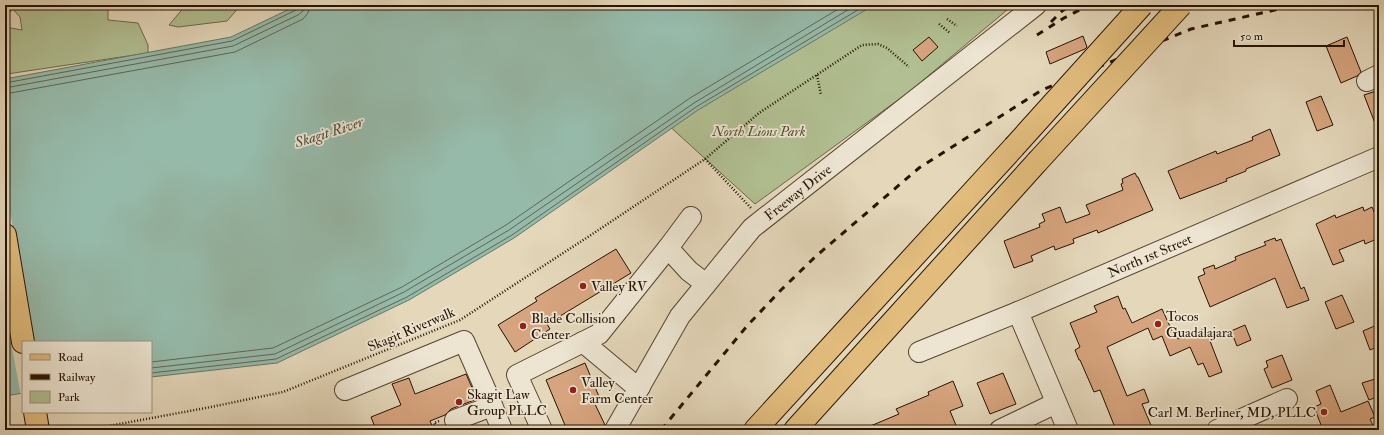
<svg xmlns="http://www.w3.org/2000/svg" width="1384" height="435" font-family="'IM FELL Double Pica',serif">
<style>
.green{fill:#b1bf92;stroke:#6c694a}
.water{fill:#96baaa;stroke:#697766}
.pier{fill:#e4d7ba}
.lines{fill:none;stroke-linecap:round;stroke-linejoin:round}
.shore{stroke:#5e6656;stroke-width:1}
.building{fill:#d6a47e;stroke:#261301}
.minor-casing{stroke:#56442f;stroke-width:22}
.major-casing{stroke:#261301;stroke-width:24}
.highway-casing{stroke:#261301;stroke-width:24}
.path{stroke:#261301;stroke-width:2.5;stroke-dasharray:1 2;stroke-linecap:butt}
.minor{stroke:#ede5d2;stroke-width:20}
.major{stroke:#e2bc7d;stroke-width:22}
.highway{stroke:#e2bc7d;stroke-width:22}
.rail{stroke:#261301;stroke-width:3;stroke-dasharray:7 7;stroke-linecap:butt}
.highway-bridge-casing{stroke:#261301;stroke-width:24;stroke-linecap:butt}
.highway-bridge{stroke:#e2bc7d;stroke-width:22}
.poi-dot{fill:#8f2418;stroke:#ede5d2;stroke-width:1.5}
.labels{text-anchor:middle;stroke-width:3.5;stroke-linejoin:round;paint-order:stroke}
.park-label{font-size:14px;font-style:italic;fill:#574f34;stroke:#ede5d2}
.street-label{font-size:14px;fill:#261301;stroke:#ede5d2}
.poi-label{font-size:14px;fill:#261301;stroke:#ede5d2;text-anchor:start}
.water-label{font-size:15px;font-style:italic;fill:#4d4d3c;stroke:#ede5d2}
</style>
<rect width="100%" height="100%" fill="#e4d7ba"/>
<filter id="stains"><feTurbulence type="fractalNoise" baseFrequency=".005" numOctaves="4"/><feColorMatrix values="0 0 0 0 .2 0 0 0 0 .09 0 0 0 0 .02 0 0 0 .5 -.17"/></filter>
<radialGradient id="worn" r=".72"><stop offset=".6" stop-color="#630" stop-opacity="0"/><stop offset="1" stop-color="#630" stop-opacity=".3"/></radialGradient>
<path class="green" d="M9 5H58L61 10 72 5H108V20L138 23 148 45V53L7 74H5V27L22 30 20 17Z
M186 5H241L227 21 178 27 169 25Z
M851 5H1013L909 92 755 204 667 124Z"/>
<path class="water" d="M298 5H874L698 110 514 238 409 300 277 363 151 377V342H23V393L5 396V79L231 37Z"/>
<path class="pier" d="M5 185 34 342H23V396H21L5 311Z"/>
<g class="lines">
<path class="shore" d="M5 83 232 41 296 10 299 5
M5 88 233 46 298 15 303 11 304 5
M5 94 235 52 303 19 308 13 310 5
M151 362 273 348 402 287 506 225 690 98 845 5
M151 368 275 354 404 292 509 230 694 103 856 5
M151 373 276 359 407 297 512 235 696 107 866 5"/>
</g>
<path class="building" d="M1083 36 1087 47 1085 49 1050 64 1046 52Z
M929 37 938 47 922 61 913 50Z
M1347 37 1361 72 1357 76 1341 83 1326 46Z
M1379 90V131H1378L1364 95Z
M1321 96 1333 125 1317 131 1306 102Z
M1270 129 1280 155 1246 169V171L1226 179 1227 181 1180 199 1168 171 1216 151 1217 154 1253 140 1252 137Z
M1135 173 1137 177H1138L1153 210 1098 233 1097 230 1073 239 1074 243 1055 250 1054 246 1031 256 1033 261 1014 268 1004 241 1040 227 1039 224 1045 221 1042 214 1060 207 1066 223 1090 214 1086 205 1123 190 1121 184 1123 183 1122 179Z
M1363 207 1364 211 1372 207 1379 223V238L1365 244 1364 240 1339 250 1344 261 1333 265 1316 224 1335 215 1336 218Z
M1275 238 1276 241 1281 239 1301 289 1304 287 1309 300 1287 308 1275 278 1210 307 1198 277 1205 274 1203 269 1214 265 1215 269 1236 260 1235 257 1266 245 1264 242Z
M616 249 631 273 547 324 550 329 515 352 498 325 537 301 535 298Z
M1342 295 1354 322 1336 329 1325 302Z
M1118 296 1123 309 1125 308 1132 323 1162 309 1173 333 1175 332 1178 339 1205 328 1222 372 1209 377 1203 363 1198 365 1190 347 1170 356 1162 336 1153 340 1148 328 1107 347 1127 396 1144 389 1149 402 1142 404 1153 430H1116L1100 390 1094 392 1080 360H1079L1075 350 1080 347 1070 323 1097 312 1094 306Z
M1379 324V346L1370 350 1363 331Z
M1245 325 1251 340 1237 346 1231 331Z
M1282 355 1292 380 1272 388 1264 369 1268 367 1266 361Z
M585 363 600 399 594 402 605 425 596 430H567L546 380Z
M1003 373 1016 404 990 414 977 383Z
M466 374 477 399 451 409 445 415 430 421 434 430H376L371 417 401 405 392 384 409 378 415 394Z
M1375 379 1379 390V396L1369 400 1362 383Z
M953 381 963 406 950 411 958 430H861L899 414 896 409 929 395 928 392Z
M1330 385 1341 412 1368 401 1375 417 1370 419 1375 430H1323L1314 407 1321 404 1316 391Z"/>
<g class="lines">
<defs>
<g id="minor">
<path d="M1367 81 1379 75"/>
<path d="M691 217 668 248 689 271 706 284"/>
<path d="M1018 312 1068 430"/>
<path d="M583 342 632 383 640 387"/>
<path id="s1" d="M919 352 1018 312 1379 157"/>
<path d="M345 390 464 341 490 400 502 430"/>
<path d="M459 430 455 420 492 406"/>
<path d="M542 430 517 375 599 334 668 248"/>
<path id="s2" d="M615 430 680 316 752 228 1036 5"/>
<path d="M1000 430 1056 403"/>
<path d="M1217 430 1287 399"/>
</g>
<path id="major" d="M5 235 23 342
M35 412 38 430"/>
<path id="highway" d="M755 430 1014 147
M795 430 1037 162"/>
</defs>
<use href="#minor" class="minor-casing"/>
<use href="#major" class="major-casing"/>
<use href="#highway" class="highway-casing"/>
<path class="path" d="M5 14 18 5
M947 19 957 26
M939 24 950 33
M817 75 821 95
M705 159 751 208
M87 430 211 407 283 392 460 320 594 233 705 159 759 113 862 45 878 44 887 48 909 67
M437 430 434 423 439 421"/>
<use href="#minor" class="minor"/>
<use href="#major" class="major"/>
<use href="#highway" class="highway"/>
<path class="rail" d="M1051 22 1062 11 1071 5
M1037 35 1064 18 1089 5
M661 430 747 326 781 290 815 257 919 168 1042 90 1191 29 1297 5"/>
<defs>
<path id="highway-bridge" d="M1014 147 1142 5
M1037 162 1181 5"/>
</defs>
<use href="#highway-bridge" class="highway-bridge-casing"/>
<use href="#highway-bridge" class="highway-bridge"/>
</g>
<g class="poi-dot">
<circle cx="583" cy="286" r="4"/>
<circle cx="1158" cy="324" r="4"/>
<circle cx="523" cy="326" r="4"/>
<circle cx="573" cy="390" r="4"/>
<circle cx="459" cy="402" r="4"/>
<circle cx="1324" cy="412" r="4"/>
</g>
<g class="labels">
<g class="park-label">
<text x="759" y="136">North Lions Park</text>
</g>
<g class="street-label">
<text dy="5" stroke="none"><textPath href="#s2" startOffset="303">Freeway Drive</textPath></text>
<text dy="5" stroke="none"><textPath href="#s1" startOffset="250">North 1st Street</textPath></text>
<text transform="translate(411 329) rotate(-23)" y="5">Skagit Riverwalk</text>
</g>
<g class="poi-label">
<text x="591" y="291">Valley RV</text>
<text x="1166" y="321">Tocos<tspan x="1166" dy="16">Guadalajara</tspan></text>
<text x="531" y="323">Blade Collision<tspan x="531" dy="16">Center</tspan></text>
<text x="581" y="387">Valley<tspan x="581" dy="16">Farm Center</tspan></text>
<text x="467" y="399">Skagit Law<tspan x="467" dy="16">Group PLLC</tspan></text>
<text x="1316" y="417" text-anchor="end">Carl M. Berliner, MD, PLLC</text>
</g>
<g class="water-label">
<text transform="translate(329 132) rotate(-18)" y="5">Skagit River</text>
</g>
</g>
<rect width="1384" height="435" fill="none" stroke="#e4d7ba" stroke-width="20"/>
<rect x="6" y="6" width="1372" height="423" fill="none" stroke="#261301" stroke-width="2"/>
<rect x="10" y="10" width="1364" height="415" fill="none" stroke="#261301"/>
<rect x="22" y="341" width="130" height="72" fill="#ede5d2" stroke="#9d917e"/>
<rect x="30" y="354" width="20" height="6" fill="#e2bc7d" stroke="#9d917e"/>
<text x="58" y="361" font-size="12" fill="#261301">Road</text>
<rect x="30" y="374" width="20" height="6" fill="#261301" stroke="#9d917e"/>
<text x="58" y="381" font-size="12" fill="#261301">Railway</text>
<rect x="30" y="391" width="20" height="12" fill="#b1bf92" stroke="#9d917e"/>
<text x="58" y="401" font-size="12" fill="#261301">Park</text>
<path d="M1234 40v6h110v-6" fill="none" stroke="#261301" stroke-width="2"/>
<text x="1240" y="40" font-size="12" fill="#261301" stroke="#ede5d2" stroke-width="3" paint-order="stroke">50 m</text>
<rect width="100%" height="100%" filter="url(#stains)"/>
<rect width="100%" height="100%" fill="url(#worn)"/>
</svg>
